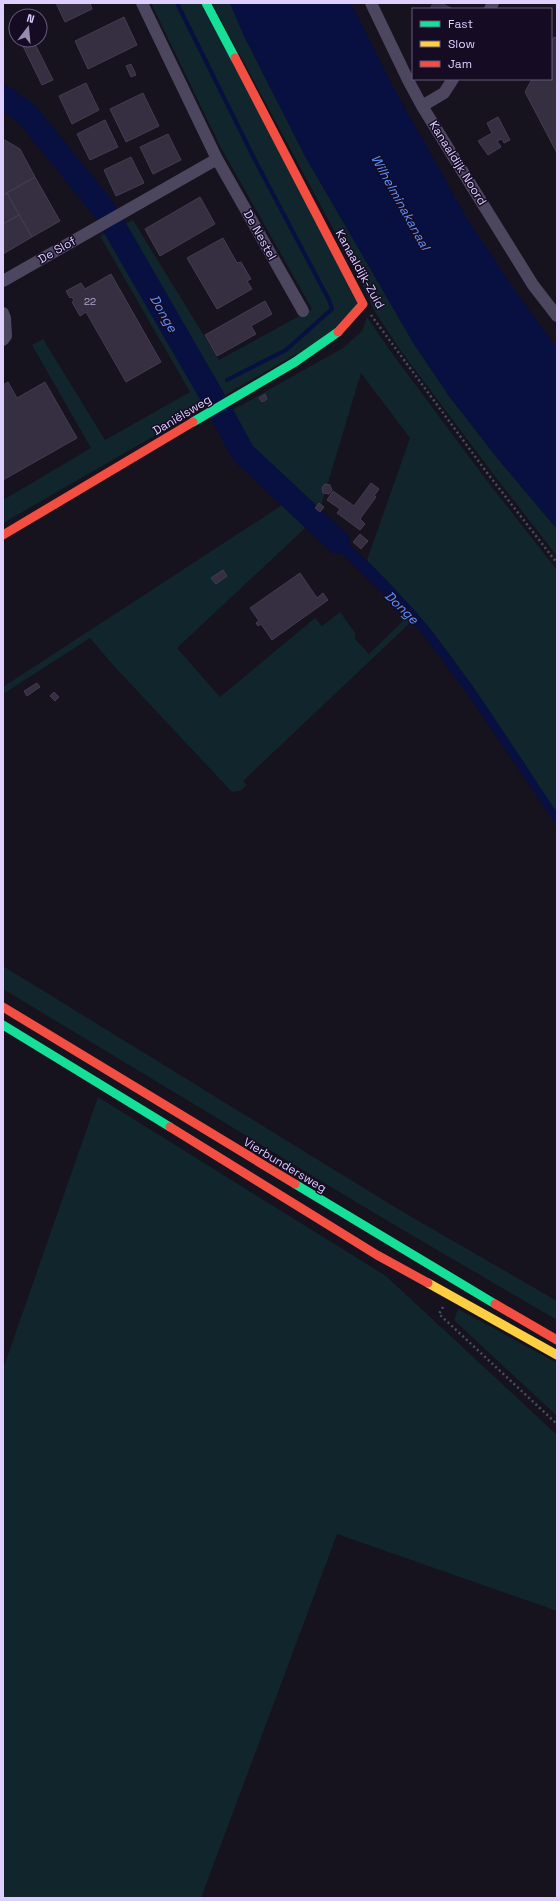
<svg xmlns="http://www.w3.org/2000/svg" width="560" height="1901" font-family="'Space Grotesk',sans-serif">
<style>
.green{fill:#10262c}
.water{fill:#071040}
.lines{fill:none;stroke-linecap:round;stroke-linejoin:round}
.stream{stroke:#071040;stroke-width:4}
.river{stroke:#071040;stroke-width:24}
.building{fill:#362f41;stroke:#443c53}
.path{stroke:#475062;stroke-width:2.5;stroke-dasharray:2 3;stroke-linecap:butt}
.street{stroke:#4c465f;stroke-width:12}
.fast{stroke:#16e098;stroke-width:9}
.slow{stroke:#ffcf43;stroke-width:9}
.jam{stroke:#f24e42;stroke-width:9}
.labels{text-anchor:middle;stroke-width:3;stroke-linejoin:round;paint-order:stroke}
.number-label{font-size:10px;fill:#b4a7d0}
.street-label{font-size:12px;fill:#decfff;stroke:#150c24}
.water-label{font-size:13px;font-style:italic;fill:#5d94ff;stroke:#150c24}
</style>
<rect width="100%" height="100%" fill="#16121e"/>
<path class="green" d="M151 3H203L358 304 338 330 3 523V500L91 448 32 345 43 339 105 440 190 392 100 236 133 220 219 360 312 309 220 146Z
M212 3H230L244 36 305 156 414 344 449 396 498 459 557 529V556L491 471 401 351 375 312 359 277Z
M367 317 394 356 484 477 557 570V813L472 685 429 627 367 560 410 438 361 373 318 516 177 648 220 697 315 618 322 626 340 612 355 633V639L369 654 407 617 412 621 243 781 247 785 240 791 232 792 113 665 90 638 3 694V687L293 498 239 446 222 416 343 348 362 331Z
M3 966 398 1209 557 1301V1320L386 1220 3 989Z
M98 1097 386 1276 557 1435V1611L337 1534 201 1898H3V1369Z
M458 1309 557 1363V1416L454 1320Z"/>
<path class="water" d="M230 3H351L392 85 468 220 521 299 557 348V529L498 459 449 396 414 344 305 156 244 36Z
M318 516C357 551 397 587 429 628 476 687 516 751 557 813V826L466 692 420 631 311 523Z"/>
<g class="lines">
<path class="stream" d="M177 3 255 160 329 300 332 309 286 350 227 380"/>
<path class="river" d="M3 97 27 114 105 211
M115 228 213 398
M223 416 243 453 338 542"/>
</g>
<path class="building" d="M56 3H90L92 9 65 22Z
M433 3H441L453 9H430Z
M124 17 137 45 88 69 75 41Z
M554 37 557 38V153L525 92 532 79H551V42Z
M20 40H33L53 80 42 85Z
M131 64 136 75 131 77 126 66Z
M86 83 99 110 72 124 59 96Z
M143 93 159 126 126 142 110 109Z
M498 117 510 140 504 143 502 139 497 141 501 147 488 155 478 141 492 133 487 123Z
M105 120 118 147 90 160 77 134Z
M168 134 181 160 153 174 140 147Z
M3 139 20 149 35 177 3 195Z
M131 157 144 183 116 196 104 170Z
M35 177 60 221 32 237 7 193Z
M7 193 19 215 3 224V195Z
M200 197 215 224 160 256 145 229Z
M19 215 32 237 3 254V224Z
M223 238 237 263 241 262 251 279 247 281 252 289 217 309 187 258Z
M111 274 161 362 126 382 86 312 80 316 72 302 74 301 72 297 70 298 66 291 81 283 85 289Z
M265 301 272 314 251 326 256 334 217 356 205 335Z
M8 382 17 398 45 382 77 438 3 480V385Z
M265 394 267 399 262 402 259 398Z
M371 483 379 489 374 496 376 497 360 519 365 524 360 530 337 513 340 509 327 500 333 491 354 506Z
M325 484 330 485 332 490 329 494 323 493 322 488Z
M319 503 324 507 320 512 315 508Z
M360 534 368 541 361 549 353 542Z
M223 570 227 576 216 584 211 578Z
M300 573 317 598 323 593 328 600 272 640 261 624 258 626 256 623 259 621 250 608Z
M37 683 40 687 27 696 24 691Z
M54 692 59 697 55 701 50 696Z"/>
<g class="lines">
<path class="path" d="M371 315 488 474 557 563
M443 1307 439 1314 557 1424"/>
<path class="street" d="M142 3 217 159 303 311
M371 3 408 80 422 106 533 285 557 316
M490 9 493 3
M422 106 444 93 453 79
M3 281 217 159
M3 313 5 318 6 336 3 340"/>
<path class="fast" d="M206 3 235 58
M193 422 295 362 338 332
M3 1025 170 1127
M295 1184 495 1304"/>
<path class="slow" d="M428 1283 557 1355"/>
<path class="jam" d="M235 58 363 304 338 332
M3 535 193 422
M3 1007 295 1184
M170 1127 377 1255 428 1283
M495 1304 557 1340"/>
</g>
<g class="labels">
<g class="number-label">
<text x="90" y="305">22</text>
</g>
<g class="street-label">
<text transform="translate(458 163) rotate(58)" y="4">Kanaaldijk Noord</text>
<text transform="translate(260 235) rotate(61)" y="4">De Nestel</text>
<text transform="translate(57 250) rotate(-30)" y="4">De Slof</text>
<text transform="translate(360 269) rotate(61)" y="4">Kanaaldijk-Zuid</text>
<text transform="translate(182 415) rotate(-31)" y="4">Daniëlsweg</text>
<text transform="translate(285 1165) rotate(31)" y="4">Vierbundersweg</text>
</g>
<g class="water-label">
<text transform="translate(401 202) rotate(61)" y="5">Wilhelminakanaal</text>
<text transform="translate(164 313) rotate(60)" y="5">Donge</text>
<text transform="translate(402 607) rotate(44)" y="5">Donge</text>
</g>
</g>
<rect width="560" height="1901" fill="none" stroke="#decfff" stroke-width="8"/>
<rect x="412" y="8" width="140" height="72" fill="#150c24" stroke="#655a7c"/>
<rect x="420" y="21" width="20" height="6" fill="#16e098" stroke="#655a7c"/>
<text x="448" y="28" font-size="12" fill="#decfff">Fast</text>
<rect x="420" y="41" width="20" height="6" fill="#ffcf43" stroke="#655a7c"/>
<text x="448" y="48" font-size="12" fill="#decfff">Slow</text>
<rect x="420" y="61" width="20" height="6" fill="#f24e42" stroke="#655a7c"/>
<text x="448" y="68" font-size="12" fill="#decfff">Jam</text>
<g transform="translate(28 28) rotate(16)"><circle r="19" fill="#150c24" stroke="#655a7c"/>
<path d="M0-3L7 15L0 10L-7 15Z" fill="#988db0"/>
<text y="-6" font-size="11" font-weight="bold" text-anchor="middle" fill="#decfff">N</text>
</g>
</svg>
